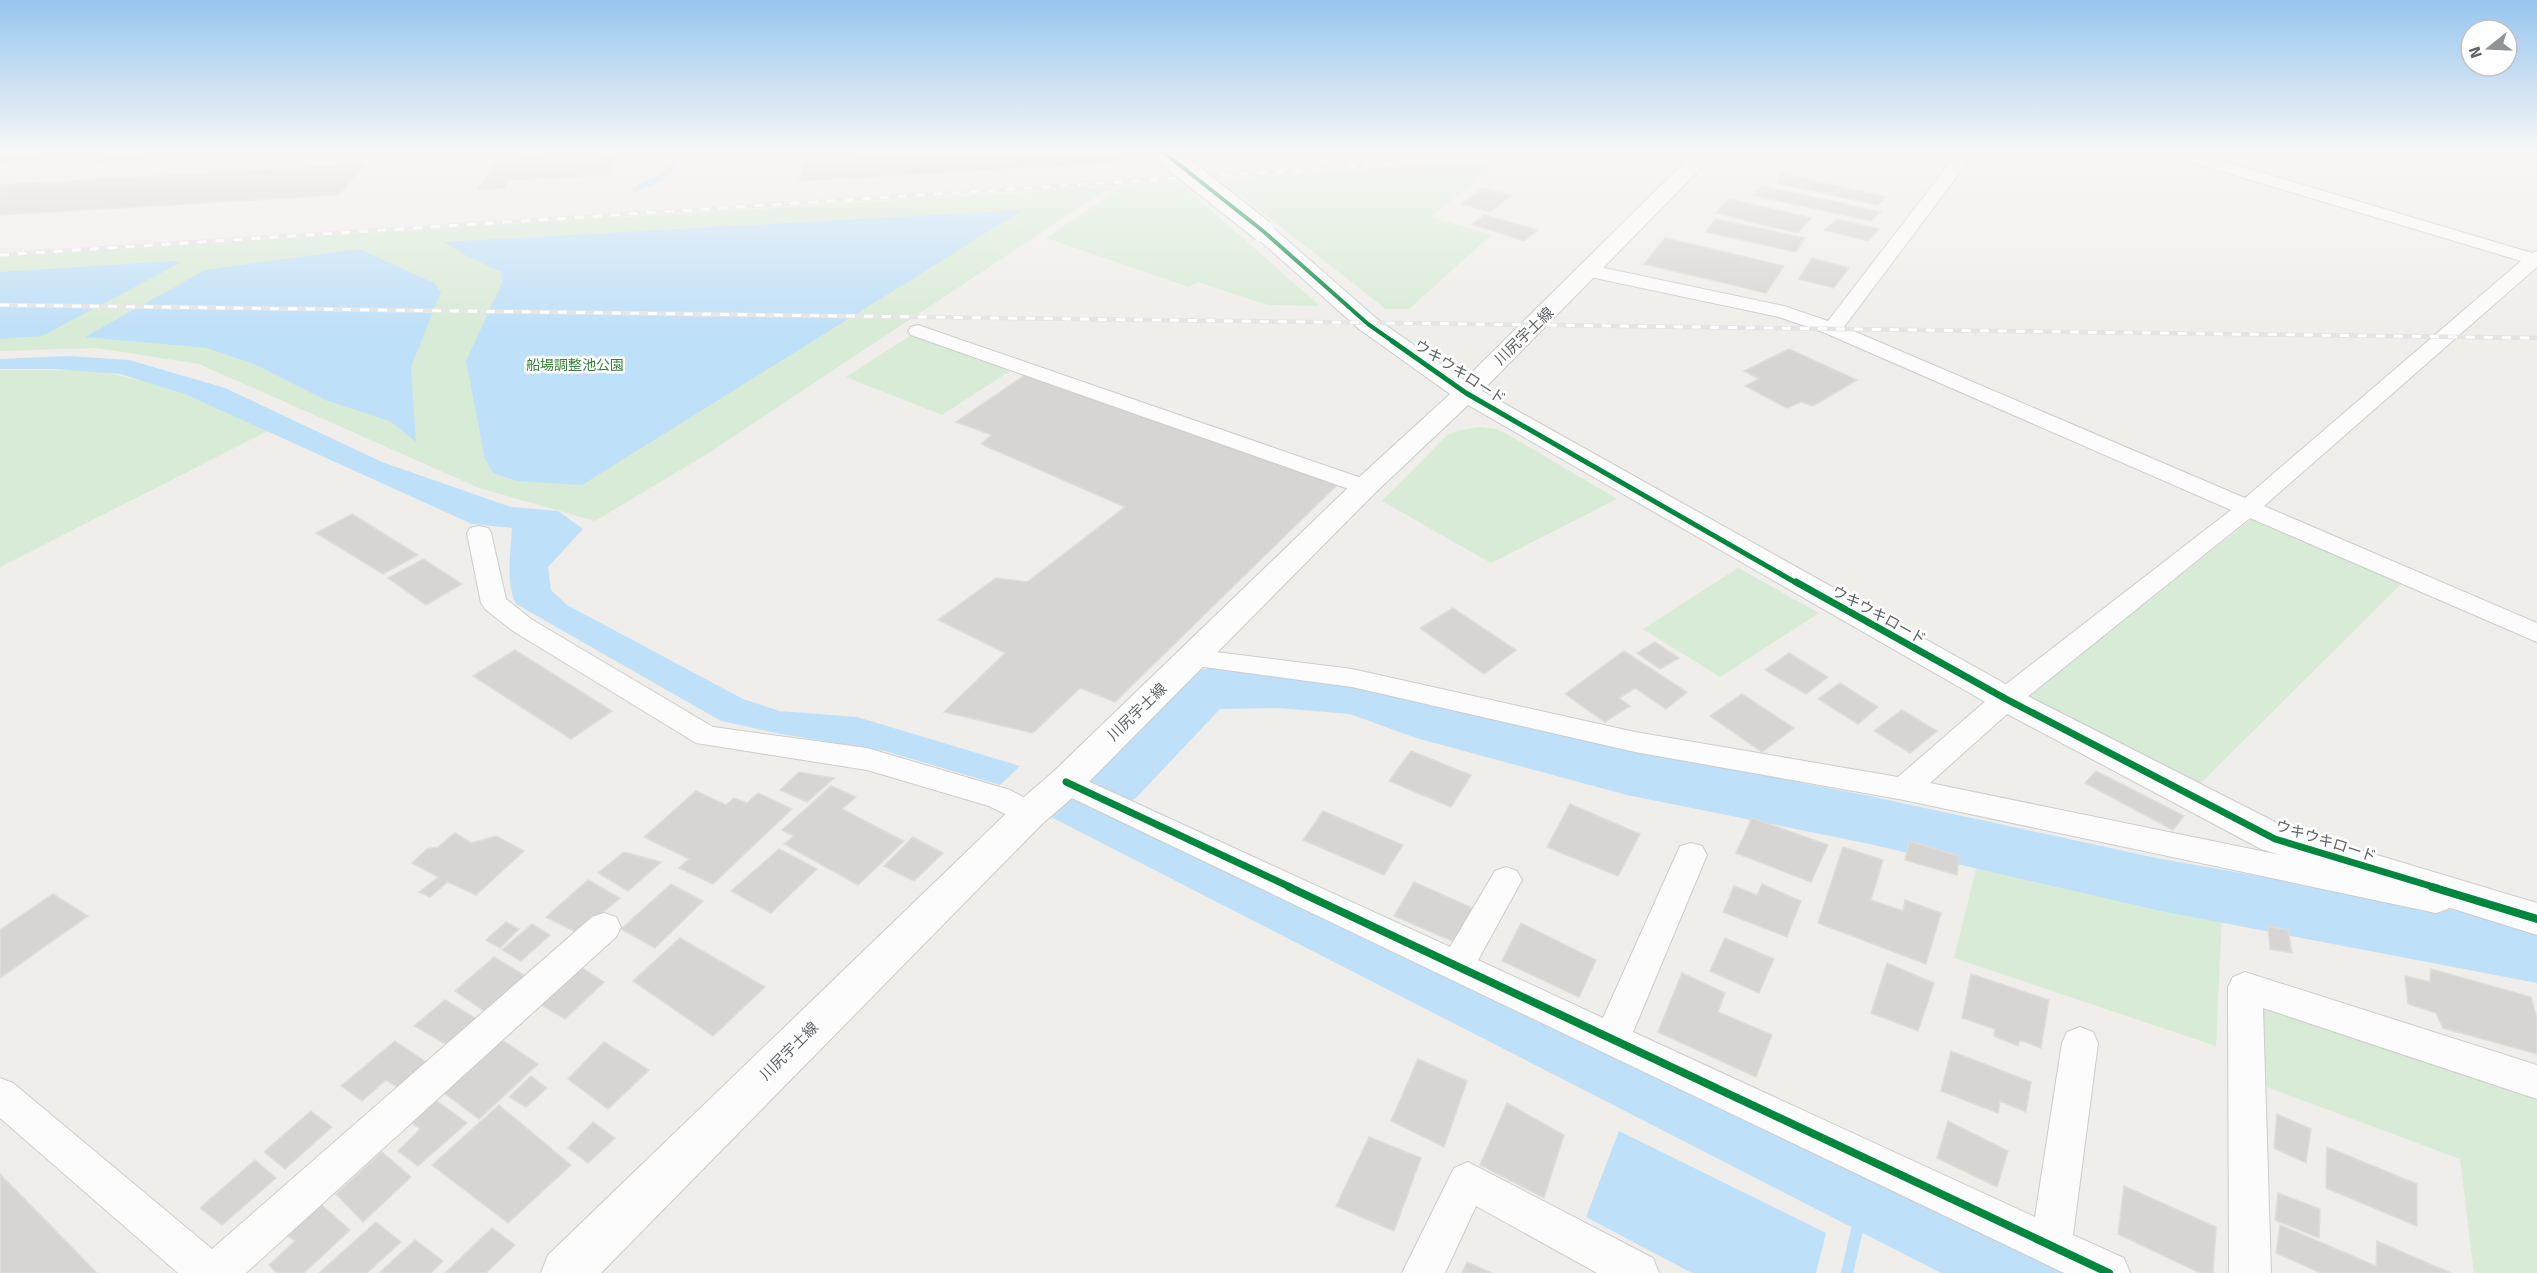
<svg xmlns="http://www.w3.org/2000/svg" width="2537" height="1273" font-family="Signika,'Noto Sans JP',sans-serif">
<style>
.green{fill:#d8ebd6}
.water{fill:#bfe0f9}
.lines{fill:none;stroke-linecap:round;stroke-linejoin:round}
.stream-far1{stroke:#bfe0f9;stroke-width:6}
.stream{stroke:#bfe0f9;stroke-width:12}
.river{fill:#bfe0f9;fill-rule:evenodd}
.building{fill:#d6d5d3;stroke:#deddd9;stroke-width:1.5}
.street-casing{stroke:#cbcccc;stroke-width:2}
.secondary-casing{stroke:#cacacb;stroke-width:2}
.street{fill:#fdfcfc;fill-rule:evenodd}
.secondary{fill:#fdfcfc;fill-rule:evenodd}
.rail-casing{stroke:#e4e4e4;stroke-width:4.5}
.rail{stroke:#fff;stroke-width:3;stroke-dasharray:9;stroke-linecap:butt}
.secondary-bridge-casing{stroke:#cacacb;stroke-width:24;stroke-linecap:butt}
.secondary-bridge{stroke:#fdfcfc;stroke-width:22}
.cycleway-far3-casing{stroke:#fff;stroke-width:6}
.cycleway-far2-casing{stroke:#fff;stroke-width:8}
.cycleway-far1-casing{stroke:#fff;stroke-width:10}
.cycleway-casing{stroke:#fff;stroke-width:12}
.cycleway-far3{stroke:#00873e;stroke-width:4}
.cycleway-far2{stroke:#00873e;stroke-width:5}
.cycleway-far1{stroke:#00873e;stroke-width:7}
.cycleway{stroke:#00873e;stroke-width:8}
.labels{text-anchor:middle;stroke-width:5;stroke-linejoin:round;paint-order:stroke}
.far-park-label{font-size:14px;fill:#348238;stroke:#fff}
.street-label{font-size:15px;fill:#5f6368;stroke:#fff}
</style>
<rect width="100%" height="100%" fill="#efeeea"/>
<path class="green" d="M1505 158 1431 217 1491 235 1409 309H1386L1221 180Z
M1179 182 1320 306 1268 305 1198 282 1189 287 1046 238 1126 185Z
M1110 187 707 454 595 521 479 488 199 364 96 348 0 351V256Z
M913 334 1013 369 942 415 846 377Z
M0 370H93L183 389 268 431 0 567Z
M1479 427 1497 429 1512 437 1617 499 1491 563 1382 501 1447 435 1461 430Z
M2254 517 2403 582 2200 784 2026 698Z
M1738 568 1819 613 1720 677 1643 629Z
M1979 857 2222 916 2216 1046 1954 958Z
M2262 1001 2537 1097V1273H2474L2460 1159 2264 1086Z"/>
<path class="water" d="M1023 210 582 485 517 481 493 473 485 459 466 361 502 283 501 272 465 255 444 242Z
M359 249 434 283 441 292 411 367 416 442 390 421 325 400 254 364 207 348 85 337 205 270Z
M174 261 180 263 42 336 0 339V272Z
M68 356 129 360 225 388 382 462 511 507 558 511 583 529 548 567 551 590 567 605 743 699 779 711 857 717 1020 766 1000 785 885 751 781 734 721 721 516 604C505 581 511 552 512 528L472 524 185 394 120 374 56 369H0V359Z
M1619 1131 1826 1233 1816 1273H1692L1586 1217Z"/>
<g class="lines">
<path class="stream-far1" d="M635 189C656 181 674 175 678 151"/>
<path class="stream" d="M1847 1273 1866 1191"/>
<path class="river" d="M1279 668 1357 675 1430 700 1627 749 1865 795 2161 859 2537 925V983L2161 911 1865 843 1627 795 1416 738 1350 714 1279 708 1220 709 1135 799 1131 800 2059 1243 2071 1273H1941L1051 817 1041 800 1051 783 1073 777 1084 780 1091 767 1185 675 1205 669Z"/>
</g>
<path class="building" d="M0 151H214L175 154 169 159 94 163 101 157 0 163Z
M977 151H1118L1120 162 799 181 804 162Z
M619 153 607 175 509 180 504 188 478 189 497 160 548 157 546 162 598 159 601 154Z
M365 164 339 195 0 215V185Z
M1781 174 1887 197 1877 205 1776 183Z
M1763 186 1881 212 1871 221 1752 195Z
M1483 188 1512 195 1490 212 1461 204Z
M1729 199 1811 218 1798 233 1715 213Z
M1484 215 1538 230 1524 241 1472 224Z
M1715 219 1805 238 1796 252 1706 232Z
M1837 219 1879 229 1868 241 1824 230Z
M1665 238 1784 266 1766 293 1644 264Z
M1812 258 1849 268 1834 288 1799 279Z
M1789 349 1857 380 1813 406 1801 402 1787 408 1745 386 1759 379 1744 371Z
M1025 375 1338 484 1115 702 1080 688 1033 733 944 712 1005 653 938 620 996 578 1027 582 1125 507 981 444 992 435 956 422Z
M352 514 418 555 383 574 316 533Z
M423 559 462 584 426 605 388 578Z
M1453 608 1516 650 1484 674 1420 628Z
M1655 642 1679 658 1660 669 1637 653Z
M515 650 612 711 571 739 473 676Z
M1624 651 1687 692 1666 709 1635 688 1619 698 1630 706 1605 722 1565 694Z
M1789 653 1828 677 1806 694 1765 670Z
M1840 683 1878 707 1858 724 1818 699Z
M1742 694 1794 728 1762 752 1710 716Z
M1902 710 1937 731 1910 753 1874 731Z
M1411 751 1471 775 1451 807 1389 781Z
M2096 771 2184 816 2173 830 2085 783Z
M799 772 834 778 807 802 780 790Z
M831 786 856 797 842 809 904 841 858 885 784 844 794 836 782 830Z
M696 791 726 805 734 798 747 803 758 793 792 809 713 884 679 868 689 859 644 837Z
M1570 804 1640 834 1618 876 1547 847Z
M1323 811 1403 845 1384 875 1303 840Z
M1752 818 1828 845 1811 882 1736 853Z
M455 833 471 843 496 836 524 851 476 895 448 882 430 897 419 892 438 877 412 863 427 849 438 847Z
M913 837 943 853 914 881 884 866Z
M1909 841 1959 856 1957 875 1905 860Z
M1843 847 1883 860 1871 900 1903 911 1905 900 1941 913 1926 964 1818 923Z
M779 849 817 869 771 913 731 891Z
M624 852 661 862 628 891 598 873Z
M588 880 620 898 578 933 546 917Z
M1414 882 1475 909 1457 943 1394 916Z
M671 884 703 901 655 948 621 929Z
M1762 884 1801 901 1787 937 1723 912 1734 886 1757 895Z
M53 894 88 916 0 978V930Z
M506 922 519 929 500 948 486 940Z
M1521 923 1596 960 1579 997 1502 961Z
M532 924 550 935 521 961 502 950Z
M2268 926 2288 930 2292 953 2270 949Z
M680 938 765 987 713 1036 633 981Z
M1725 938 1774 959 1759 993 1710 971Z
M494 957 531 979 490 1015 455 991Z
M1887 963 1934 983 1918 1031 1871 1013Z
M579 966 604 982 565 1019 538 1003Z
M2431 969 2531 997 2537 1019V1054L2443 1028 2436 1013 2408 1004 2405 976 2430 982Z
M1682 973 1725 993 1718 1012 1772 1035 1756 1077 1658 1032Z
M1971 974 2049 1000 2041 1048 2020 1040 2018 1046 1994 1036 1995 1029 1962 1018Z
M445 1000 482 1022 451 1047 414 1026Z
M496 1036 538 1064 479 1119 437 1088Z
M395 1041 432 1066 405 1092 386 1080 362 1101 341 1086Z
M604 1042 649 1070 608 1109 568 1079Z
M1951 1051 2031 1082 2026 1112 2000 1101 1998 1113 1941 1091Z
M1418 1059 1467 1081 1444 1147 1391 1121Z
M531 1076 547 1088 526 1107 509 1097Z
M433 1098 467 1123 418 1166 398 1151 420 1129 408 1120Z
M1507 1103 1564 1135 1544 1198 1480 1165Z
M499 1105 571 1165 508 1223 432 1165Z
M311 1111 332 1127 285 1169 264 1152Z
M2277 1114 2311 1129 2306 1163 2274 1148Z
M1948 1121 2008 1151 1997 1187 1937 1158Z
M593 1122 615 1138 588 1163 568 1148Z
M1369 1137 1421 1158 1394 1231 1336 1206Z
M2327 1147 2417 1184V1226L2326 1188Z
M382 1152 411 1177 363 1222 336 1194Z
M255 1160 276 1178 222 1225 200 1208Z
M0 1174 97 1273H0Z
M2124 1186 2216 1227 2213 1273H2200L2118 1234Z
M2278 1193 2320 1209 2319 1238 2275 1220Z
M317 1201 350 1230 304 1273H277L269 1265 295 1241 282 1232Z
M376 1222 401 1242 367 1273H319Z
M2280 1225 2376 1266 2377 1241 2451 1273H2321L2276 1253Z
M492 1228 515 1245 486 1273H445Z
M415 1240 443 1261 431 1273H379Z
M1467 1262 1492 1273H1462Z"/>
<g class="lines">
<defs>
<path id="street" d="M1196 151H1214C1209 158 1204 159 1196 157L1194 154Z
M1959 151H1976L1844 327 2245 498 2521 261 2164 154 2162 151H2189L2532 253 2537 251V267L2264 506 2537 623V642L2250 518 2016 706 1930 783 2436 887 2448 891 2452 900 2448 909 2436 913 1904 800 1635 752 1352 687 1182 664 1178 658 1182 652 1192 649 1352 669 1635 732 1898 777 1996 692 2231 510 1825 333 1779 317 1590 277 1583 275 1581 271 1583 267 1590 265 1784 306 1828 321Z
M918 325 1373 482 1377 487 1373 492 1365 494 1357 492 911 335 908 331 911 327Z
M479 526 488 528 491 533 506 599 531 619 713 727 867 748 1010 790 1040 806 1044 814 1040 822 1029 826 989 806 867 770 696 743 513 631 485 609 481 603 467 533 470 528Z
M1066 771 1450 947 1495 871 1506 867 1517 871 1522 880 1478 960 1603 1018 1680 846 1691 843 1702 846 1707 855 1633 1032 2035 1217 2062 1043 2067 1032 2080 1027 2093 1032 2098 1043 2073 1235 2124 1258 2130 1273H2064L2037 1260 1055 790 1051 782 1055 774Z
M604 913 616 917 621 927 616 937 246 1273H178L0 1118V1078L13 1083 212 1249 592 917Z
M2245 972 2537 1065V1099L2263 1008 2271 1273H2229L2228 987 2233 977Z
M1468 1162 1653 1258 1659 1273H1597L1476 1206 1445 1273H1402L1454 1168Z"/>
<path id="secondary" d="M1696 151H1718L1482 391 2018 691 2287 828 2537 903V935L2261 849 1994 707 1468 405 1375 493 1079 792 1042 824 601 1273H541L548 1255 1016 804 1053 772 1355 481 1450 394 1359 329 1255 236 1252 231 1255 226 1263 224 1271 226 1377 319 1464 380Z"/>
</defs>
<use href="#street" class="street-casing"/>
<use href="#secondary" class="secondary-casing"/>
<use href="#street" class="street"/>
<use href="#secondary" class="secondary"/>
<defs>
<path id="rail" d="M0 255 1320 169 1538 151
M0 305 2537 338"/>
</defs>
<use href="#rail" class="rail-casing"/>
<use href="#rail" class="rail"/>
<defs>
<path id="secondary-bridge" d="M1162 151 1263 231"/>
</defs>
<use href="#secondary-bridge" class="secondary-bridge-casing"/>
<use href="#secondary-bridge" class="secondary-bridge"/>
<defs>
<path id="cycleway-far3" d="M1162 151 1263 231 1368 324 1395 343"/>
<path id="cycleway-far2" d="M1392 341 1466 393 1798 584"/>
<path id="cycleway-far1" d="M1796 582 2006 699 2275 839 2437 888
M1066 782 1292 888"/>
<path id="cycleway" d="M1289 887 2109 1273
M2432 887 2537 919"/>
</defs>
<use href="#cycleway-far3" class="cycleway-far3-casing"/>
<use href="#cycleway-far2" class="cycleway-far2-casing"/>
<use href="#cycleway-far1" class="cycleway-far1-casing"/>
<use href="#cycleway" class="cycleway-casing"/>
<use href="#cycleway-far3" class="cycleway-far3"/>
<use href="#cycleway-far2" class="cycleway-far2"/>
<use href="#cycleway-far1" class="cycleway-far1"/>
<use href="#cycleway" class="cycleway"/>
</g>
<linearGradient id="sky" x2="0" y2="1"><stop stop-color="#97c6ef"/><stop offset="0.46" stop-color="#f8f7f6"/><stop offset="1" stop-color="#f8f7f6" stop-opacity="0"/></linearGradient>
<rect width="2537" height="330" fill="url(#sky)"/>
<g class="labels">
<g class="far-park-label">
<text x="575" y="370">船場調整池公園</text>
</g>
<g class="street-label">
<text transform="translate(1524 336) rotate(-44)" y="5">川尻宇土線</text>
<text transform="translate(1460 372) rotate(33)" y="5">ウキウキロード</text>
<text transform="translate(1879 615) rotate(29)" y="5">ウキウキロード</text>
<text transform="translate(1137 712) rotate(-44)" y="5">川尻宇土線</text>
<text transform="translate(2326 841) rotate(18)" y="5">ウキウキロード</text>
<text transform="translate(789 1051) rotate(-45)" y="5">川尻宇土線</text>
</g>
</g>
<g transform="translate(2489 48) rotate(252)"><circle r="28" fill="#ffffff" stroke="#bfc1c3" stroke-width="1.5"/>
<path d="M0-4.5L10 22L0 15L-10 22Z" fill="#919496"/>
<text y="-9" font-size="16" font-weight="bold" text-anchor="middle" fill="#5f6368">N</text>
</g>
</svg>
